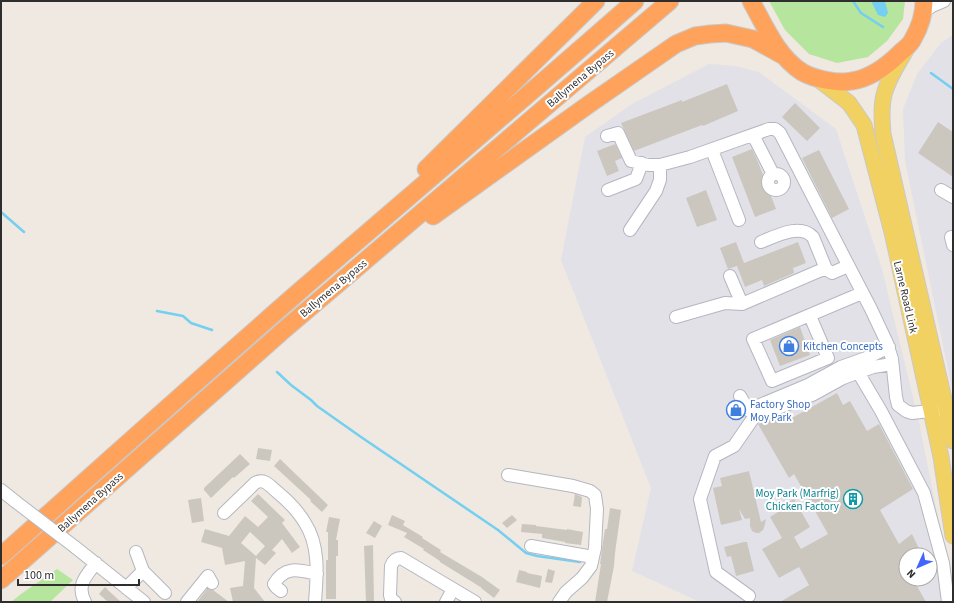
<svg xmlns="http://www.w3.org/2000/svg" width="954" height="603" font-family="'Source Sans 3',sans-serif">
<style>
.industrial{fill:#e3e1e8;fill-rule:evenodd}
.green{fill:#b6e59e}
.water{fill:#75cff0}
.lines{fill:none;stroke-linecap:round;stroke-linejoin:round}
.stream{stroke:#75cff0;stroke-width:2.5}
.building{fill:#cbc7bf;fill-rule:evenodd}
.minor-casing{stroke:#b4b7c1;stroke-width:14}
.major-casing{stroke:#c9c9c9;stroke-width:17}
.highway-casing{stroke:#c9c9c9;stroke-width:19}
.minor{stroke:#fff;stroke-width:12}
.major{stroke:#f2d163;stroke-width:15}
.highway{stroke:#ffa35c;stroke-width:17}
.minor-bridge-casing{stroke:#b4b7c1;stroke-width:14;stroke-linecap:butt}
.minor-bridge{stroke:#fff;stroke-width:12}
.labels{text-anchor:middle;stroke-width:4;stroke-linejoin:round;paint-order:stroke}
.street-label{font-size:11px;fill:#2e2e2e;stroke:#fff}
.shop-label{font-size:11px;fill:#366cbe;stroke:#fff;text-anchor:start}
.culture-label{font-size:11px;fill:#0d838f;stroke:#fff;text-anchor:end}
</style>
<rect width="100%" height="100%" fill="#efe9e1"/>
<path class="industrial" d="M953 35V394L905 161 903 109 917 74 941 43Z
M709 64 735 66 759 72 836 129 882 269 919 422 946 558 952 602H700L632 571 651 488 561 260 585 137 632 104ZM906 555H930V579H906Z"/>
<path class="green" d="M769 1H905L903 19 887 41 868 57 837 63 809 54 785 30Z
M57 569 73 580 50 602H11L21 594Z"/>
<path class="water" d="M871 1H885L888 13 885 17 878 15Z"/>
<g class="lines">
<path class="stream" d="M853 1 861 13 883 27
M931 73 953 89
M1 212 24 232
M157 311 183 316 191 323 212 330
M277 372 291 385 311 400 317 406 361 437 498 530 526 553 537 556 580 562"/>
</g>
<path class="building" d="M727 84 738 111 703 126 702 125 634 151 621 123 682 100V102Z
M795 103 820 128 807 141 782 117Z
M938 122 953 132V177L918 153Z
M615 144 622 158 615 161 619 171 607 176 597 151Z
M752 149 758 162 776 209 755 217 732 157Z
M819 150 849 209 832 218 802 158Z
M706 190 717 220 697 227 686 198Z
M736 242 744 263 798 242 806 263 793 268 794 273 764 286 762 280 745 287 737 266 728 269 720 248Z
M800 327 810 355 780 366 770 340Z
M837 393 843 405 850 401 867 431 879 424 913 489 880 510 899 544 912 534 922 555H906V579H913L926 602H780L809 585 799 567 779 578 762 549 782 538 770 517 786 507 785 504 794 499 810 527 794 537 801 549 828 534 794 474 789 478 758 424 787 413 790 419Z
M736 404 742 414 733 418 728 407Z
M258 448 272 450 270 461 256 459Z
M240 454 250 464 234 478 233 477 211 498 204 490V488Z
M280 459 328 505 322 512 310 501 311 500 274 466Z
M749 471 761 522 766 519 764 528 763 530 759 533H756L752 531 750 526V518L745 519 739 509 742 520 721 525 713 488 722 486 720 478Z
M258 494 285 520 282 523 300 547 292 553 282 539 272 550 276 553 265 565 256 558 254 588 265 602H233L230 588 243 586 245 561 225 565 222 548 201 542 205 529 229 536 245 516 258 527 268 517 267 516 251 501ZM250 532 265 546 256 556 241 543Z
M575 494 582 497 581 507 573 506Z
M201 498 204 521 192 523 188 500Z
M610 508 621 510 615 553 614 566 607 602H595L601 564H600L603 542 605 529H607Z
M392 515 405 521 403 525 423 537 422 538 441 550 440 552 482 577 500 590 494 598 481 588H482L440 562V561L423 550 424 549 404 537 407 533 388 525Z
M512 515 517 520 507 528 502 523Z
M329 517 340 519 336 540H338V556H336V599H326V560H328V532H326Z
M374 521 382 526 375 538 366 533Z
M522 524 536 525V526L567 530V529L583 532 581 545 565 543V542L542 538V534L521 532Z
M744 542H747L754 571 736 576 731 556 727 557 724 547Z
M373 545 374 602H366L364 546Z
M548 569 555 571 552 583 545 582Z
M519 570 527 572V573L542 576 540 588 516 582Z
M105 587 110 592 121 602H108L99 594Z
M207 589 213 590 229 602H197Z"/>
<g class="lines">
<defs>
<path id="minor" d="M924 12 932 6 944 1
M753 135 773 174
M607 136 618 133 631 161 649 165H660L690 157 769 129H775L780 133 845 259 871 309 887 343 892 359 896 397 898 405 906 411 912 413 939 410
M712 150 739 220
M768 182a8 8 0 1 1 16 0a8 8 0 1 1-16 0Z
M608 190 636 179 642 163
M941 190 953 197
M630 230 656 191 660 180V165
M953 237H951L953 245
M761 242C776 236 800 223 813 237L826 269
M730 276 742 304 819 271 826 269 832 273 848 266
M810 316 828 358 772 381 753 339 862 293
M676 317 725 303 742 304
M858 372 881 411 924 493 943 563 948 602
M740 396 748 410 808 385 841 367 869 357 889 347
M508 475 573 486 590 491 595 495 597 509 595 548 591 566 582 578 566 592 559 602
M1 490 16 502
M224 513 255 483C264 478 269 485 276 491 287 500 298 511 305 523 320 546 317 576 315 602
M531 546 593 557
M75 547 144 602
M136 552 143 571 165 593
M126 588 143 571
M281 591 276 587 274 584C285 565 299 570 317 574
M749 596 716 572 700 499 715 456 734 446 754 417 812 395 843 378 873 367 892 364
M85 602C76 585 86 576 96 563
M187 602 208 576 212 583
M395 602 391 599 390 595 391 566C393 561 396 558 401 558L475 602
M446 602 453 589"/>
<path id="major" d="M905 52C897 65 885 84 883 100 881 111 882 122 883 134L946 408 953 441
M818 79 849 103 864 125 892 232 929 401 941 457 953 536"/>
<path id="highway" d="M751 1C765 26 777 56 802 72 814 79 838 84 852 81 872 78 888 65 901 52 906 48 911 44 913 39 920 27 924 14 924 1
M426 169 596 1
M433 216 588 105 676 44 695 36 710 34 726 33 753 39 782 55
M1 556C101 467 201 377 302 289 413 193 525 98 635 1
M1 580 285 329 670 1"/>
</defs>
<use href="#minor" class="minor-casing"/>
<use href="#major" class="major-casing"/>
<use href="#highway" class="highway-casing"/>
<use href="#minor" class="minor"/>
<use href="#major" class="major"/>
<use href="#highway" class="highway"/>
<defs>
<path id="minor-bridge" d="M16 502 75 547"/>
</defs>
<use href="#minor-bridge" class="minor-bridge-casing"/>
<use href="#minor-bridge" class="minor-bridge"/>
</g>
<defs>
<symbol id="shop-ring" viewBox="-11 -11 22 22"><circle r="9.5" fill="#fff" stroke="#3f7fe0" stroke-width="1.5"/><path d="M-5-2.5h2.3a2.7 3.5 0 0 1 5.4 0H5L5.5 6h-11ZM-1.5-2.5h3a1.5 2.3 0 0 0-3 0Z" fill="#3f7fe0"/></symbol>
<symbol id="building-ring" viewBox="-11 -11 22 22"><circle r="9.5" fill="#fff" stroke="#0f9aa8" stroke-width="1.5"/><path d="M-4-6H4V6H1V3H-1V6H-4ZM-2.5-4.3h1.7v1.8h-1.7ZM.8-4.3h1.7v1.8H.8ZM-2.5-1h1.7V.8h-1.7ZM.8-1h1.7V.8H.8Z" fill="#0f9aa8"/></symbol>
</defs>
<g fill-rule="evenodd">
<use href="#shop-ring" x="778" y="335" width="22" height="22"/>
<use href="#shop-ring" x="725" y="399" width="22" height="22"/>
<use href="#building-ring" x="842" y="488" width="22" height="22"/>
</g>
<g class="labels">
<g class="street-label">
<text transform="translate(580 78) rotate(-40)" y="4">Ballymena Bypass</text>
<text transform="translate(333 288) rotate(-40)" y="4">Ballymena Bypass</text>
<text transform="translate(906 297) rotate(77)" y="4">Larne Road Link</text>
<text transform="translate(90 502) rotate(-42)" y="4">Ballymena Bypass</text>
</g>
<g class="shop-label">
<text x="803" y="350">Kitchen Concepts</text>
<text x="750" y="408">Factory Shop<tspan x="750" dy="13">Moy Park</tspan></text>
</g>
<g class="culture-label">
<text x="839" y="497">Moy Park (Marfrig)<tspan x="839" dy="13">Chicken Factory</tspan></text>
</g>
</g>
<rect width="954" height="603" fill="none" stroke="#2e2e2e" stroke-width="4"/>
<g transform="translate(918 567) rotate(225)"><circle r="19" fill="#ffffff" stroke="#ababab"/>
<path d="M0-3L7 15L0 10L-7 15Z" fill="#4264fb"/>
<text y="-6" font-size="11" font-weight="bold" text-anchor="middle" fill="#2e2e2e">N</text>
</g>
<path d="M18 579v6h121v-6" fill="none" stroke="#2e2e2e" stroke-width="2"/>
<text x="24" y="579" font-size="12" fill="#2e2e2e" stroke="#ffffff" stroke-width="3" paint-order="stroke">100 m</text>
</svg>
